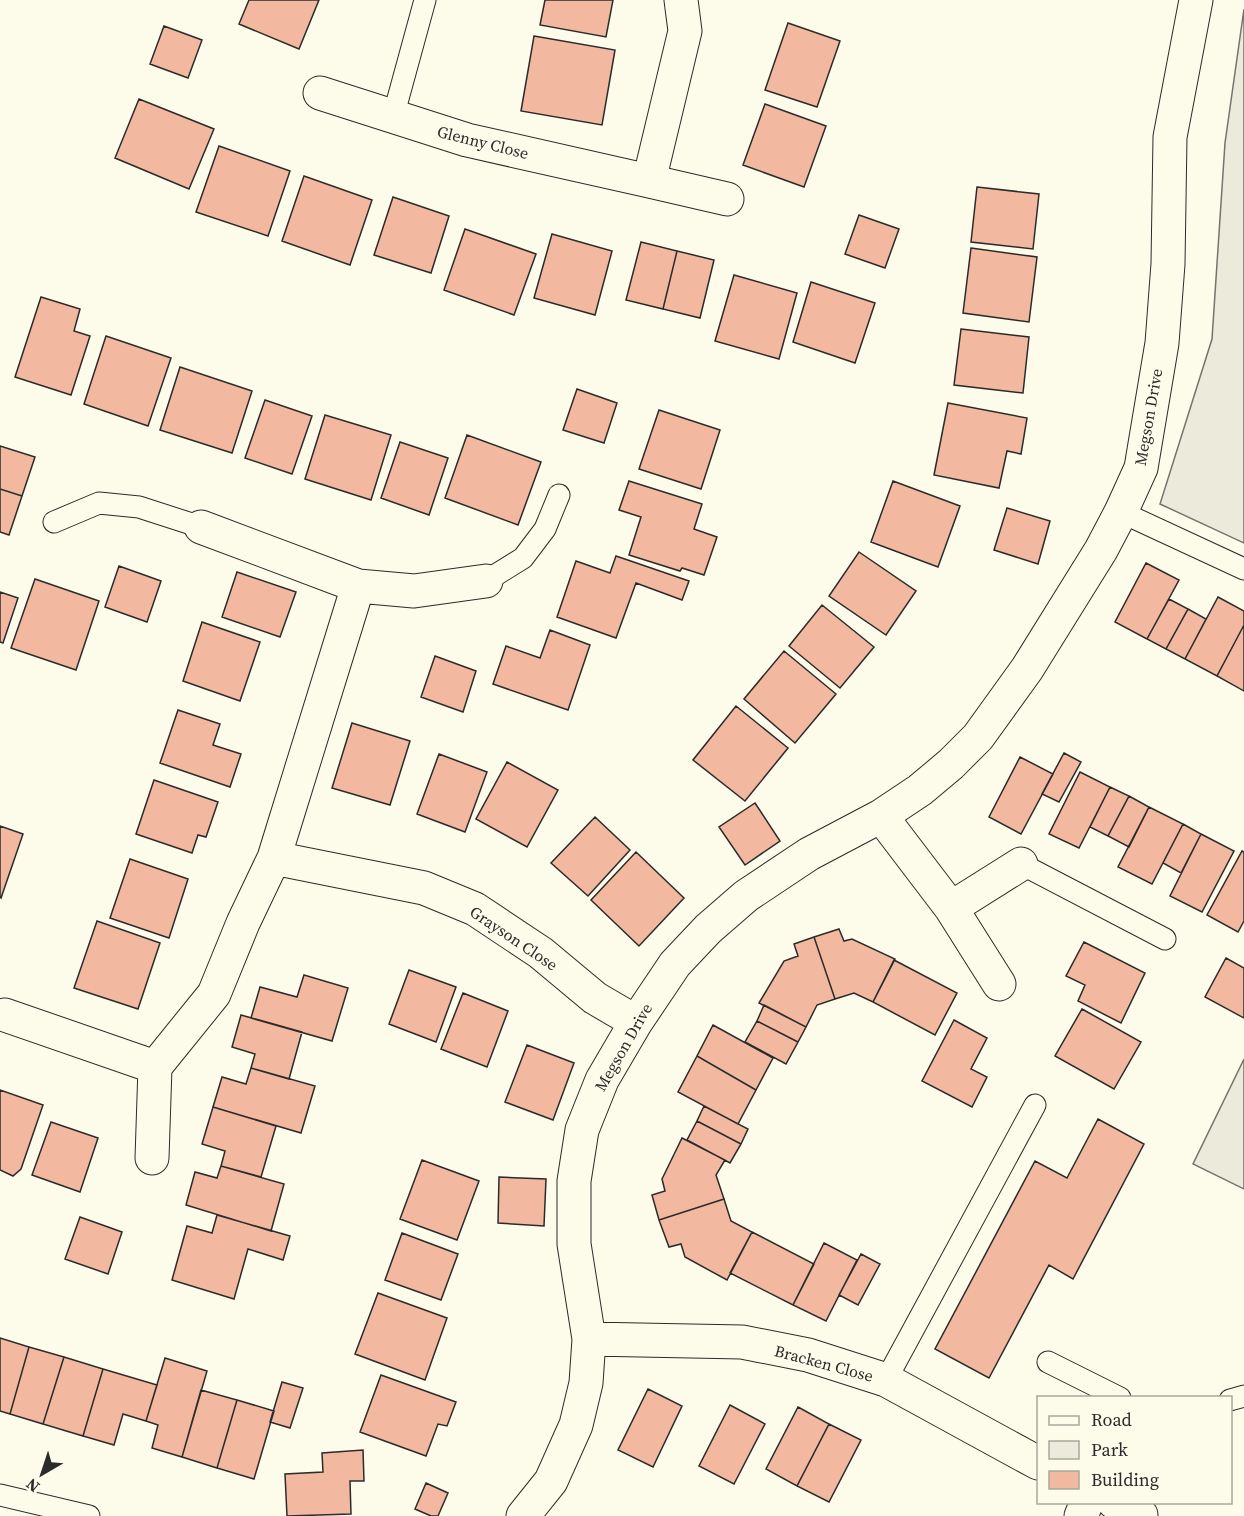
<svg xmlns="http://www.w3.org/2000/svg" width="1244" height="1516" viewBox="0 0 1244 1516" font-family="'Source Serif 4',serif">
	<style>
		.green { fill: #ecebdb; stroke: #74746e; stroke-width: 1.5 }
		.parking { fill: #eceadb; stroke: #74746e; stroke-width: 1.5 }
		.building { fill: #f2b8a0; stroke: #2b2b2b; stroke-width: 1.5 }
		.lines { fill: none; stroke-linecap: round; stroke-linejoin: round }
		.lane-casing { stroke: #2b2b2b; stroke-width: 23 }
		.street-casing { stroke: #2b2b2b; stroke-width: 35 }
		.lane { stroke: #fdfbea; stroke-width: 21 }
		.street { stroke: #fdfbea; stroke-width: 33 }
		.labels { text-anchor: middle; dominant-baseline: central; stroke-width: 4.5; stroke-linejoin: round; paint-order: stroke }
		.street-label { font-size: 16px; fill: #2b2b2b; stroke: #fdfbea }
	</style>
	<rect width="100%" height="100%" fill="#fdfbea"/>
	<!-- green -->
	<path class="green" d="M1244 9V543L1160 504 1212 339 1225 143Z"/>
	<!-- parking -->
	<path class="parking" d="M1244 1059V1189L1193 1164Z"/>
	<!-- building -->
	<path class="building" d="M249 0H319L299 49 239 24Z
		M545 0H613L606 37 540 25Z
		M788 23 840 41 817 107 765 90Z
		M164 26 202 40 188 78 150 64Z
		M534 36 615 50 602 125 521 111Z
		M139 99 214 129 189 189 115 158Z
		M765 104 826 126 804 187 743 165Z
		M219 146 290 171 268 236 196 212Z
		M304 176 372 200 350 265 282 241Z
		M977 187 1039 194 1033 249 971 242Z
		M393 197 449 216 431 273 374 255Z
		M859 215 899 229 885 268 845 254Z
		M465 229 536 254 514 315 444 290Z
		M552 234 612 251 595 315 534 298Z
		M641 242 677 251 663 309 626 300Z
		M971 248 1037 257 1029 322 963 313Z
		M677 251 714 260 700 318 663 309Z
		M734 275 797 293 779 359 715 341Z
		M811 282 875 303 855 363 793 342Z
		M41 297 80 309 74 331 90 336 71 395 15 377Z
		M961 329 1029 337 1023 393 954 385Z
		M106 336 171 358 148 426 84 404Z
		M180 367 252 391 232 453 160 430Z
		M577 389 617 403 604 443 563 430Z
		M265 400 312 416 292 474 245 458Z
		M948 403 1027 418 1021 454 1007 451 999 488 934 475Z
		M659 410 720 430 701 489 639 469Z
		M325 415 391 435 371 500 305 479Z
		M467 435 541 462 518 525 445 498Z
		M400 442 448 458 429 515 381 498Z
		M0 446 35 457 22 496 0 489Z
		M629 481 702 504 694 529 717 537 704 575 682 568 680 571 629 555 641 517 619 510Z
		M893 481 960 506 938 567 871 542Z
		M0 489 22 496 9 535 0 532Z
		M1007 508 1050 521 1038 564 994 550Z
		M859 552 916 591 886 635 829 596Z
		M616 556 689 581 682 600 636 583 616 638 557 617 576 561 610 573Z
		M1146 563 1179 580 1147 639 1115 622Z
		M119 566 161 581 147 622 105 607Z
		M237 572 296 592 280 637 222 617Z
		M35 579 99 601 76 670 11 648Z
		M0 592 18 598 3 643 0 642Z
		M1218 597 1244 611V625L1217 676 1185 659Z
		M1169 599 1188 609 1166 649 1147 639Z
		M822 605 874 647 840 688 789 646Z
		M1188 609 1206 619 1185 659 1166 649Z
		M202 622 260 642 240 701 183 681Z
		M1244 625V691L1217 676Z
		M550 630 590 645 568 710 493 684 506 646 540 658Z
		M784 651 836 694 795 743 744 699Z
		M435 656 476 671 463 712 421 697Z
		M736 706 788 748 745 801 693 760Z
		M178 710 220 724 213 745 241 754 230 787 160 763Z
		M352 723 410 741 390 805 332 788Z
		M1064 753 1081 762 1059 802 1042 794Z
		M439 754 487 772 465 832 417 814Z
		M1020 757 1053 774 1021 834 989 817Z
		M507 762 558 790 527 847 476 819Z
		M1080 772 1110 787 1079 848 1049 834Z
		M154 780 218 802 206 837 198 835 192 853 136 834Z
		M1110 787 1129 796 1108 836 1090 827Z
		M1129 796 1149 807 1129 847 1108 836Z
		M755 803 780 841 745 865 719 827Z
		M1149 807 1183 824 1152 884 1118 867Z
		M595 817 630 850 588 896 551 863Z
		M1183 824 1201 834 1181 873 1163 863Z
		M0 826 23 834 1 898 0 897Z
		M1201 834 1234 851 1202 912 1170 896Z
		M1242 851 1244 852V921L1238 932 1207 915Z
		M636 852 684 898 639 946 591 900Z
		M130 859 188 879 169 938 110 918Z
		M97 921 160 943 138 1009 74 988Z
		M839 929 844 941 852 939 895 959 873 1002 854 993 835 999 814 937Z
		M814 937 835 999 817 1005 806 1027 759 1003 784 961 798 956 794 944Z
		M1084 942 1145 973 1121 1023 1078 1001 1085 985 1066 976Z
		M1226 958 1244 968V1018L1205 997Z
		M894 960 957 993 935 1035 873 1002Z
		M409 970 456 987 436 1042 389 1024Z
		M304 975 348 988 332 1041 251 1018 260 987 297 997Z
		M463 993 508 1011 487 1067 441 1049Z
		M764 1005 806 1027 798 1042 757 1021Z
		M1082 1009 1141 1042 1114 1089 1055 1056Z
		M241 1015 302 1032 289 1079 251 1068 255 1054 232 1047Z
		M954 1020 987 1038 971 1069 987 1077 972 1107 922 1081Z
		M757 1021 798 1042 786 1064 745 1042Z
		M713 1025 773 1058 756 1090 697 1056Z
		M527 1045 574 1063 553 1120 505 1102Z
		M697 1056 756 1090 738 1124 678 1092Z
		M251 1068 315 1086 301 1133 213 1107 222 1077 246 1084Z
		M0 1090 43 1105 21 1169 13 1176 0 1170Z
		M704 1106 748 1129 741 1144 697 1121Z
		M213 1107 276 1126 261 1177 221 1166 225 1151 202 1144Z
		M1098 1119 1144 1144 1073 1279 1049 1265 989 1378 935 1349 1035 1161 1067 1178Z
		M697 1121 741 1144 730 1163 687 1140Z
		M51 1122 98 1138 80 1192 32 1175Z
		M682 1138 725 1160 716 1175 724 1199 659 1220 652 1195 665 1191 662 1179Z
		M422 1160 479 1181 457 1240 400 1219Z
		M221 1166 284 1184 271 1231 186 1205 195 1172 217 1178Z
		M499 1177 546 1179 544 1226 498 1223Z
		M724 1199 731 1221 752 1232 727 1280 685 1257 681 1244 669 1247 659 1220Z
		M217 1215 290 1236 283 1260 248 1249 234 1299 172 1280 187 1226 212 1233Z
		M80 1217 122 1232 108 1274 65 1259Z
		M752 1232 814 1264 793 1305 730 1273Z
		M402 1233 458 1254 441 1300 385 1280Z
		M824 1243 857 1260 826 1321 793 1305Z
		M861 1254 880 1264 858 1305 839 1295Z
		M378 1293 447 1318 425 1380 355 1354Z
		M0 1338 29 1347 10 1414 0 1411Z
		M29 1347 64 1357 43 1424 10 1414Z
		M64 1357 103 1369 83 1436 43 1424Z
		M165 1358 207 1371 182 1457 152 1448 158 1425 146 1421Z
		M103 1369 157 1385 146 1421 123 1414 114 1445 83 1436Z
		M381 1375 456 1402 447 1426 438 1424 426 1456 360 1432Z
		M282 1382 303 1388 290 1428 270 1422Z
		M648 1389 682 1406 653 1467 618 1450Z
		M201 1390 237 1400 217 1468 182 1457Z
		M237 1400 274 1411 254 1479 217 1468Z
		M730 1405 765 1424 734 1484 699 1466Z
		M798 1407 829 1424 797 1486 766 1469Z
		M829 1424 861 1440 829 1502 797 1486Z
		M363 1450 364 1481H350L351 1514 287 1516 285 1474 323 1472 322 1453Z
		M426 1483 448 1493 438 1516H431L415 1509Z"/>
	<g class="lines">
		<defs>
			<path id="lane" d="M393 117 425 0
				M1121 512 1244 569
				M54 522 99 503 139 507 201 527
				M486 581 523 558 545 529 559 495
				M1021 864 1165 939
				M1048 1362 1120 1398
				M886 1380 1035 1105
				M1230 1400 1244 1396
				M0 1495 89 1516"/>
			<path id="street" d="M320 93 467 140 649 181 685 31 681 0
				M649 181 727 199
				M201 527 358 586 414 591 486 581
				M881 816 951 908 999 984
				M274 858 424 888 475 909 541 953 595 998 636 1022
				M951 908 1021 864
				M5 1015 155 1067
				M152 1158 155 1067 214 994 243 923 274 858 358 586
				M589 1339 742 1342 808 1355 886 1380 1038 1463
				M1114 1502 1141 1515
				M523 1516 551 1481 576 1425 586 1383 589 1339 574 1244V1181L582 1130 602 1080 636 1022 675 964 708 929 746 896 809 854 881 816 920 790 951 764 978 737 1027 669 1101 550 1121 512 1141 468 1162 343 1168 264 1170 137 1196 0
				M1081 1516 1087 1502"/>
		</defs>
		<!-- lane casing -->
		<use href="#lane" class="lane-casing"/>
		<!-- street casing -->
		<use href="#street" class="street-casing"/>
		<!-- lane -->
		<use href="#lane" class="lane"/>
		<!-- street -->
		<use href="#street" class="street"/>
	</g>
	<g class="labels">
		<!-- street labels -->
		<g class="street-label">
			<text transform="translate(483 142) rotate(14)">Glenny Close</text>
			<text transform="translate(1148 417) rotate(-80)">Megson Drive</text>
			<text transform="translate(514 938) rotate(34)">Grayson Close</text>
			<text transform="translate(623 1047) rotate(-60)">Megson Drive</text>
			<text transform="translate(824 1363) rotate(15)">Bracken Close</text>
		</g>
	</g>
	<!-- legend -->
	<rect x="1037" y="1396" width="195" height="108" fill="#fdfbea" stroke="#a9a89e" stroke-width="1.5"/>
	<rect x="1049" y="1416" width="30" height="9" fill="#fdfbea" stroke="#a9a89e" stroke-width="1.5"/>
	<text x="1091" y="1426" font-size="18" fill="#2b2b2b">Road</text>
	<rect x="1049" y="1441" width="30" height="18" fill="#ecebdb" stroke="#a9a89e" stroke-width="1.5"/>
	<text x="1091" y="1456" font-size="18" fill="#2b2b2b">Park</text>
	<rect x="1049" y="1471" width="30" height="18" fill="#f2b8a0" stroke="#a9a89e" stroke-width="1.5"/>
	<text x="1091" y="1486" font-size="18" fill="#2b2b2b">Building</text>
	<!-- north arrow -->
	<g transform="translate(42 1474) rotate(219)" stroke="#fdfbea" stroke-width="4.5" paint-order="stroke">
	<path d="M0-4.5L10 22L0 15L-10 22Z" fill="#2b2b2b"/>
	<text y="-9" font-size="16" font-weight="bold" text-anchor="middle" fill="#2b2b2b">N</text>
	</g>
</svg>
